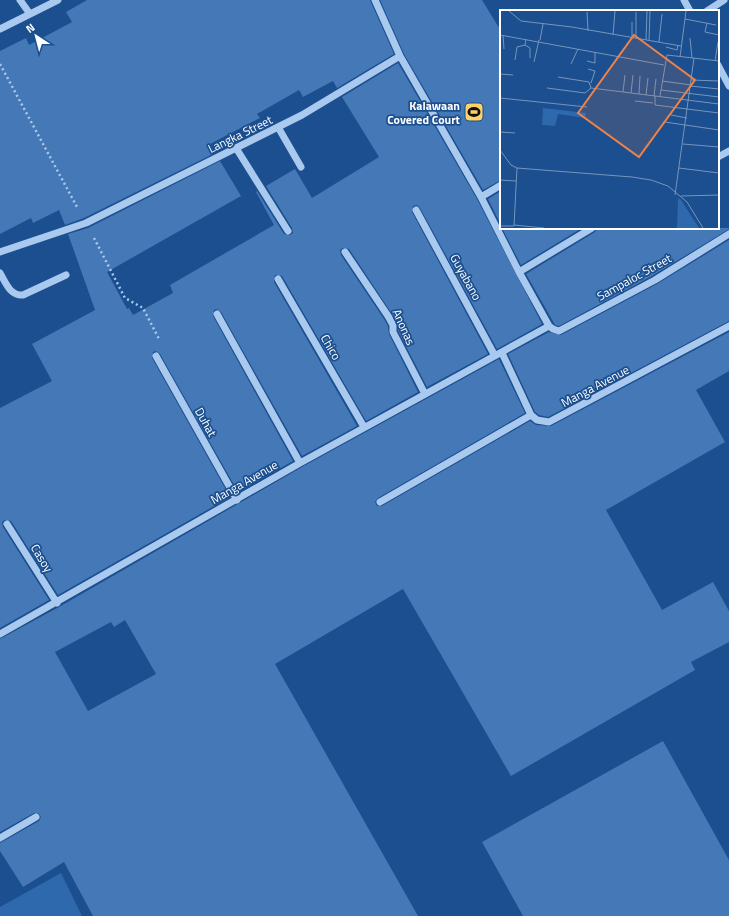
<svg xmlns="http://www.w3.org/2000/svg" width="729" height="916" viewBox="0 0 729 916" font-family="'Titillium Web',sans-serif">
	<style>
		.green { fill: #2e69ad }
		.building { fill: #4478b7; fill-rule: evenodd }
		.lines { fill: none; stroke-linecap: round; stroke-linejoin: round }
		.path { stroke: #a9c9ee; stroke-width: 2.5; stroke-dasharray: 2 3; stroke-linecap: butt }
		.minor { stroke: #a9c9ee; stroke-width: 7 }
		.labels { text-anchor: middle; dominant-baseline: central; stroke-width: 3.5; stroke-linejoin: round; paint-order: stroke }
		.poi-label { font-size: 12px; font-weight: bold; fill: #fff; stroke: #1b4f8f; text-anchor: end }
		.street-label { font-size: 12px; fill: #fff; stroke: #1b4f8f }
		.inset-road { fill: none; stroke: #7695bc; stroke-width: 1 }
		.view { fill: #ee8249; fill-opacity: 0.15; stroke: #ee8249; stroke-width: 2 }
		.inset-edge { fill: none; stroke: #fff; stroke-width: 2 }
	</style>
	<rect width="100%" height="100%" fill="#1b4f8f"/>
	<!-- green -->
	<path class="green" d="M61 873 82 916H0V907Z"/>
	<!-- building -->
	<path class="building" d="M87 0H370L394 54 337 88 333 81 303 97 299 90 257 114 260 118 210 144 215 153 84 218 65 225 59 210 33 223 31 218 0 234V51L26 38 29 45 72 22 66 12Z
		M380 0H482L501 31V180L483 190 404 54Z
		M398 63 477 199 542 324 497 349 420 208 417 205 413 206 412 212 488 354 427 387 398 331V323L392 314 349 249 343 248 340 250 341 255 384 319 388 326 389 334 418 392 366 421 282 276 276 275 274 277V282L357 426 302 456 221 312 217 309 214 310 213 316 293 461 238 492 160 354 156 351 153 352 152 358 230 497 58 595 11 521 5 520 2 522 3 527 49 600 0 628V408L52 381 32 344 95 310 68 234 88 228 220 161 241 196 107 272 127 309 129 308 133 315 173 293 170 285 274 225 256 192 257 191 284 234 290 235 293 233 292 228 266 186 295 169 312 198 379 157 342 97Z
		M501 191V225L488 199Z
		M502 228H582L521 265Z
		M597 228H729V229L652 276 559 326 555 325 526 274 595 232Z
		M729 240V321L548 417 539 415 535 412 508 354 549 332 561 335 657 284Z
		M729 332V371L696 390 725 442 606 510 662 610 713 582 729 611V642L691 662 695 670 511 776 403 589 275 664 418 916H93L64 862 23 887 0 851V843L39 821 41 817 38 813H34L0 832V639L59 607 302 467 499 359 525 413 378 498 375 502 377 506H382L530 421 536 425 551 426ZM125 620 156 674 88 711 55 652 111 622 114 627Z
		M663 741 729 860V916H523L482 842Z"/>
	<g class="lines">
		<!-- path -->
		<path class="path" d="M0 64 77 207
			M94 238 125 298 143 308 159 339"/>
		<!-- minor -->
		<path class="minor" d="M20 0 30 14
			M375 0 400 56 481 197 519 272 549 326 553 329 559 331 655 280 729 234
			M684 0 690 11
			M707 11 724 0
			M0 29 58 0
			M718 65 729 86
			M278 127 301 167
			M236 148 288 231
			M718 157 729 151
			M481 197 501 185
			M416 210 495 356
			M0 252 86 223 302 115 400 56
			M345 252 388 316 393 325V332L425 394
			M519 272 592 228
			M0 273C6 283 10 296 23 295L66 275
			M278 279 364 427
			M217 314 300 463
			M502 353 531 415 537 420 549 422 729 326
			M156 356 237 500
			M380 502 531 415
			M7 524 57 603
			M0 634 300 463 549 326
			M0 838 36 817"/>
	</g>
	<!-- icons -->
	<defs>
		<symbol id="stadium-square" viewBox="-11 -11 22 22"><rect x="-9" y="-9" width="18" height="18" rx="4" fill="#ffd166" stroke="#1b4f8f"/><path d="M0-5a6.5 5 0 1 0 0 10a6.5 5 0 1 0 0-10ZM-3.5-1.8h7v3.6h-7Z" fill="#111"/></symbol>
	</defs>
	<g fill-rule="evenodd">
		<use href="#stadium-square" x="463" y="101" width="22" height="22"/>
	</g>
	<g class="labels">
		<!-- poi labels -->
		<g class="poi-label">
			<text x="460" y="105">Kalawaan<tspan x="460" dy="14">Covered Court</tspan></text>
		</g>
		<!-- street labels -->
		<g class="street-label">
			<text transform="translate(240 134) rotate(-26)">Langka Street</text>
			<text transform="translate(466 277) rotate(61)">Guyabano</text>
			<text transform="translate(634 277) rotate(-29)">Sampaloc Street</text>
			<text transform="translate(404 327) rotate(66)">Anonas</text>
			<text transform="translate(331 347) rotate(60)">Chico</text>
			<text transform="translate(595 386) rotate(-28)">Manga Avenue</text>
			<text transform="translate(206 422) rotate(61)">Duhat</text>
			<text transform="translate(244 482) rotate(-30)">Manga Avenue</text>
			<text transform="translate(42 558) rotate(58)">Casoy</text>
		</g>
	</g>
	<!-- overview -->
	<g transform="translate(500 10)">
		<rect width="219" height="219" fill="#1b4f8f"/>
		<path d="M43 98 86 103 85 108 58 104 55 116 42 115ZM178 188 181 190 199 218H177Z" fill="#2e69ad"/>
		<path class="inset-road" d="M9 1 21 11 72 17 181 36M87 2 88 21M185 9 216 15M207 13 205 22 219 25M0 25 164 55M3 25 4 39M113 25 115 1M132 28V12M136 28V2M190 28 192 48M40 30 43 14M146 30 147 1M149 31 150 1M159 32 162 4M25 35 30 38V48M166 37 177 40 178 35M180 47 186 1M15 50 17 37 25 35 26 29M87 51 95 53V42M215 51 218 32M34 52 39 30M71 54 78 39M88 59 95 61 91 73M0 64 13 65M58 67 89 72 91 78M191 70 219 71M162 71 191 75M190 76 219 79M47 78 85 83 91 78M91 78 219 94M161 80 219 87M123 82 125 65M131 83 133 65M139 84 140 66M146 85 148 68M154 86 156 69M155 86V95L219 103M160 86 167 45 219 51M0 88 87 97M135 91 153 93M171 105 187 108M165 112 219 120M0 122 15 123M183 134 219 137M0 140 11 155 17 158 132 167 151 170 168 176 187 192 203 218M179 158 219 163M0 170 16 171M175 185 194 48M181 186 219 185M14 215 44 218M0 216H14L17 158"/>
		<path class="view" d="M134 25 195 70 139 147 78 103Z"/>
		<rect width="219" height="219" class="inset-edge"/>
	</g>
	<!-- north arrow -->
	<g transform="translate(36 36) rotate(324)" stroke="#1b4f8f" stroke-width="3" paint-order="stroke">
	<path d="M0-3L7 15L0 10L-7 15Z" fill="#ffffff"/>
	<text y="-6" font-size="11" font-weight="bold" text-anchor="middle" fill="#ffffff">N</text>
	</g>
</svg>
